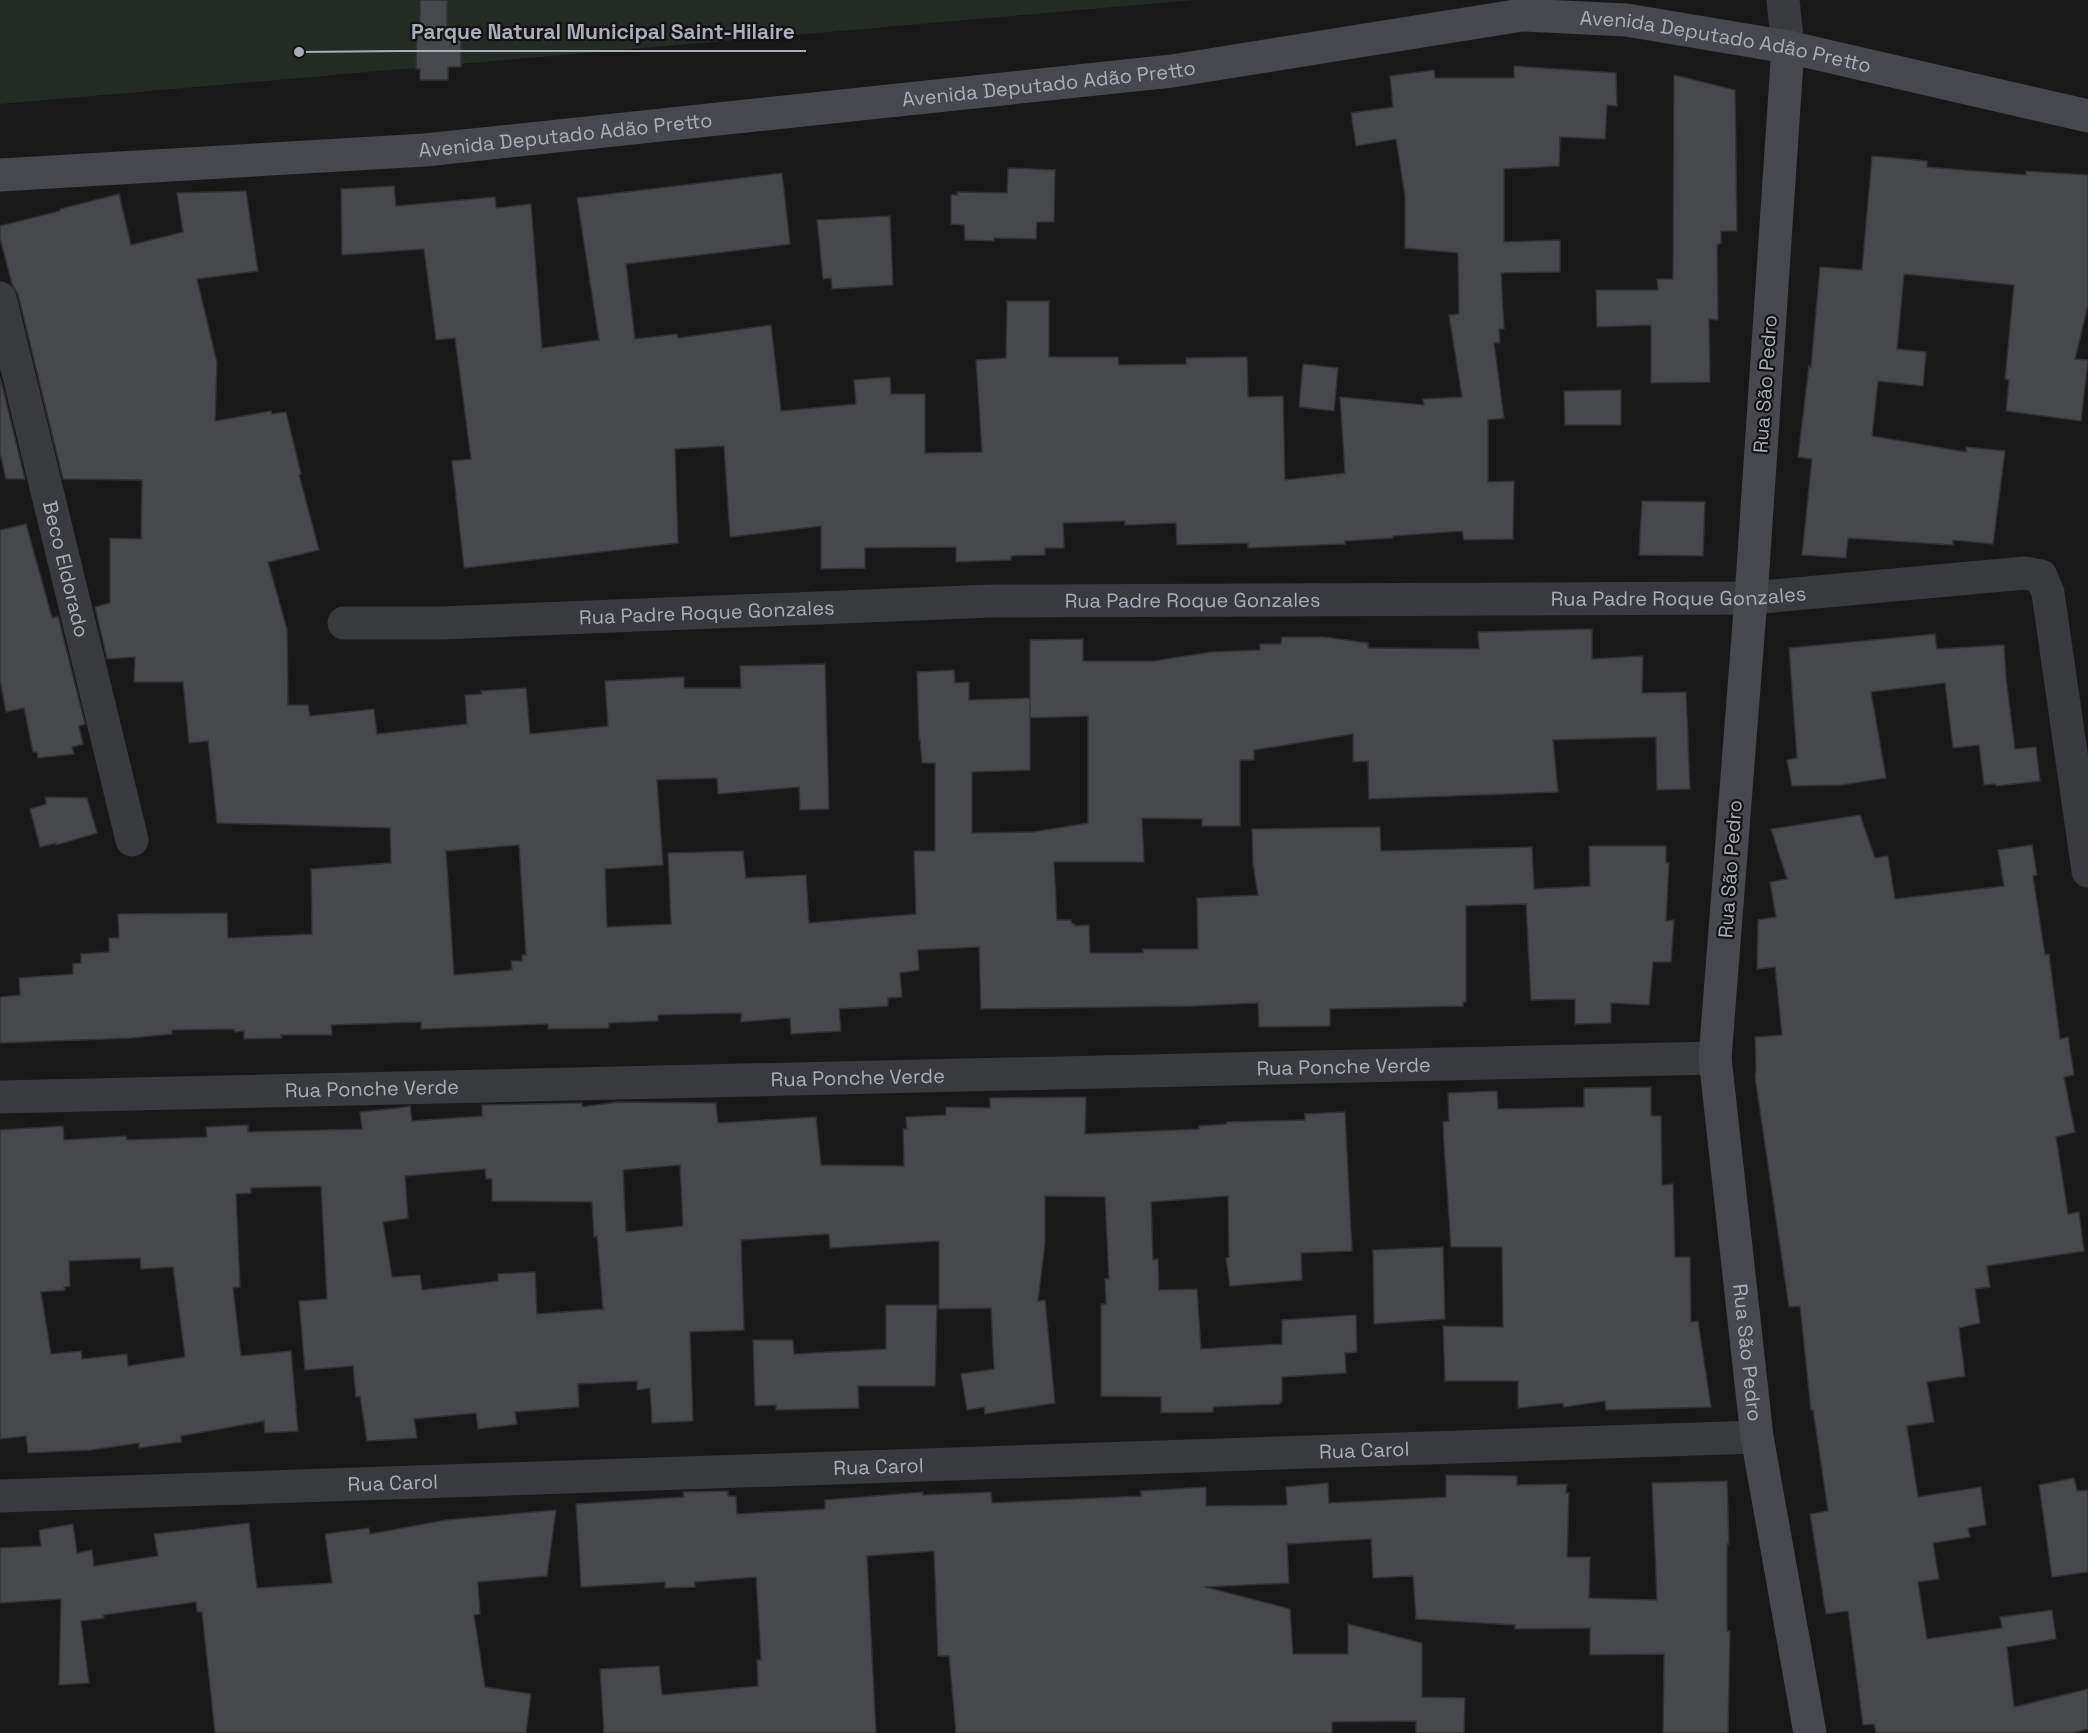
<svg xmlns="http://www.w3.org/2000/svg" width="2088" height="1733" viewBox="0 0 2088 1733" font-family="'Space Grotesk',sans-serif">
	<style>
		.green { fill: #242b25 }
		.building { fill: #47484c; stroke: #323235; stroke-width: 1.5; fill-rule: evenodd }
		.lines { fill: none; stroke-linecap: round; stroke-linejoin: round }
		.street { stroke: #393a3e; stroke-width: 33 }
		.secondary { stroke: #47484e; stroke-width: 33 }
		.labels { text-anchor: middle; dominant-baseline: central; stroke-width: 4.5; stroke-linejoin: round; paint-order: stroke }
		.street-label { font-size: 20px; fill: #abaeb8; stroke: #131314 }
		.leader { fill: none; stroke: #abaeb8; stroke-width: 2 }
		.callout-dot { fill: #abaeb8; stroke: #131314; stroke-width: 2 }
		.callout-label { font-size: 21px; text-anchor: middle; font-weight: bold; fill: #abaeb8; stroke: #131314; stroke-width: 4.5; stroke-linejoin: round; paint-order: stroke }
	</style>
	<rect width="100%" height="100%" fill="#181819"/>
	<!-- green -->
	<path class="green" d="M0 0H1195L0 104Z"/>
	<!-- building -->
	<path class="building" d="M420 0H447V31H461V67H448V80H420V69H416L417 31H420Z
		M1514 66 1616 73 1617 106 1607 105 1605 139 1560 137 1559 166 1504 169V242L1560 240V272L1501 273 1504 329H1499L1500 343H1494L1504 418 1488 420V482L1514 481 1513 539 1464 540 1462 531 1393 536V538L1345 541V544L1248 548V543L1177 545 1176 523 1125 525V521L1063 523 1064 548H1045V555L1011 556V560L956 562V547L865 548V568L821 569V526L730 537 724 446 675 449 678 543 464 568 452 461 471 459 455 338 436 340 424 249 342 255 341 189 394 186 396 206 495 197 496 208 531 204 542 348 599 340 577 198 782 173 790 244 626 264 635 339 677 334 678 338 771 325 781 411 856 404 854 380 890 377 891 394H925V453L982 452 976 360 1006 358 1007 301H1049V357H1118L1119 365 1186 364V358L1247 357 1248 397 1283 396 1285 480 1345 473 1340 397 1424 405 1423 399 1462 397 1449 315 1459 314 1458 253 1405 248V196L1396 139 1356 146 1351 113 1393 107 1390 76 1434 70 1435 78H1514Z
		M1674 75 1735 90 1737 231H1721V243L1717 245 1718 320 1709 319 1710 382 1651 383V325L1597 327 1596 290H1658L1657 279H1673Z
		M1872 156 1927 161V167L2026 175V171L2088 175V305L2075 359 2088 360 2081 421 2006 411 2009 380 2005 379 2014 285 1904 274 1897 349 1926 352 1923 386 1878 381 1872 436 1966 452V447L2005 451 1993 544 1953 540V545L1848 538 1846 558 1802 555 1812 459 1798 457 1809 366 1811 367 1820 267 1862 270Z
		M1008 168 1055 170 1054 222H1037L1036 239 994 238V241L965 240 964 225 951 224V195H958L957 192 1007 193Z
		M246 191 258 271 197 279 217 363 215 421 271 411 272 414 286 412 301 474 299 475 319 550 268 562 287 629 288 705H308L310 716 374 709 377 734 467 724 465 695 482 694 481 691 526 688 530 734 608 726 605 681 684 677V688H741L740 666 825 664 829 809 800 810 799 787 718 794 717 778 657 780 663 865 605 869 607 927 671 924 668 853 743 851 746 878 806 875 809 923 916 914 914 851H935V763H922L920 739 919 740 917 672 954 670 955 683 969 682V700L1030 698V770L972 772V833L1033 832 1088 823V716L1030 718V640L1083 639V661H1154L1211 652 1260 650V644H1281L1282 637H1324L1368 643V648L1479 649 1478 632 1592 629V659L1643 656 1642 693 1686 692 1690 789 1657 790 1656 737 1553 740 1558 792 1369 799 1368 761 1353 762V734L1254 750V760H1240V826H1202V819L1142 818 1144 862H1054L1057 920H1071L1072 924H1075V926L1089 925 1090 953H1143V949H1198L1197 898 1258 895 1253 864 1252 829 1380 827 1381 851 1532 847 1534 889 1590 886 1589 846H1666V863H1669L1666 921 1674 920 1671 962H1653L1649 1005 1611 1003V1023L1575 1024V999L1531 1000 1526 904 1466 906V1002H1463V1006L1330 1009V1026L1259 1027 1258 1003 1193 1006 981 1009 979 947 918 950 919 970 900 973 902 997 888 998V1006L839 1009 841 1031 791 1034 790 1018 741 1022V1013L658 1015V1021L609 1023V1028L548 1029V1024L421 1029V1022L331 1025 332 1035H281L282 1038 244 1039V1031L235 1032 234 1029 172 1030V1034L132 1038 0 1043V997L20 995 19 978 73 974V964L81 963V954L109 952V938H119L118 914 227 913 228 938 312 934 311 869 391 863 390 828 217 823 208 741 189 743 183 682H134L135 657 107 659 95 607 110 603V538L141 539 142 480 63 479 18 294 12 284 0 238V226L60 211V209L119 194 131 245 183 232 177 193ZM519 845 526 955H522V961H511L512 970 454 975 446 851Z
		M890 216 893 285 832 289 831 278 823 279 817 220Z
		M1303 364 1338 368 1334 411 1299 407Z
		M0 377 25 479H6L0 453Z
		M1621 390V425H1565L1564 391Z
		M1642 501 1705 502 1703 556 1639 555Z
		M26 524 51 614 53 618 58 616 85 724 79 726 83 744 72 747 74 754 38 758 37 752H33L24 708 6 712 0 679V530Z
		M1935 634 1937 649 2004 645 2006 678 2015 749 2036 747 2040 781 1996 786V784L1984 785 1979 745 1953 748 1945 683 1871 692 1886 778 1842 785 1792 786 1787 760 1797 758 1789 648Z
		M45 797 87 798 97 833 56 845V843L40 847 30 809 46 804Z
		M1860 815 1875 858 1888 856 1895 899 2004 886 1998 850 2032 845 2037 875 2033 876 2045 955 2049 954 2060 1039 2068 1037 2074 1075 2064 1077 2075 1132 2056 1137 2068 1214 2079 1212 2084 1251 1987 1266 1990 1287 1975 1289 1980 1323 1959 1328 1965 1376 1927 1382 1934 1422 1907 1426 1918 1497 1981 1487 1986 1525 1968 1528 1970 1537 1933 1543 1939 1579 1918 1582 1927 1639 2002 1628 2000 1617 2052 1610 2056 1639 2007 1647 2014 1707 2088 1689V1729L2073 1733H1876L1874 1724 1863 1725 1848 1611 1826 1614 1810 1514 1828 1511 1813 1410H1811L1800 1306 1789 1307 1755 1077 1756 1069 1755 1037 1782 1035 1775 967 1757 969 1758 920 1776 917 1770 882 1787 879 1771 829Z
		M1651 1087V1116H1661L1662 1185 1673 1184 1675 1257H1690L1691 1322 1698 1321 1711 1407 1606 1410 1605 1401 1564 1407 1563 1403 1518 1408V1381H1445L1443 1326 1503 1327 1502 1247H1451L1444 1145 1443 1122 1449 1121 1448 1093 1497 1091 1498 1109 1584 1107V1088Z
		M1086 1097 1085 1134 1199 1129V1126L1227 1124V1122L1305 1120V1114L1345 1112 1352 1251 1301 1253 1302 1280 1230 1286 1226 1258 1229 1257 1228 1196 1151 1202 1153 1260 1158 1259 1159 1290 1197 1289 1201 1349 1282 1344V1320L1356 1315 1357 1352 1345 1353 1346 1373 1282 1377V1402H1280V1404L1213 1407V1412L1161 1413V1397L1101 1396V1304H1106L1105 1279H1109L1105 1197 1045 1196V1243L1038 1301 1045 1300 1055 1403 985 1414 984 1407 967 1410 961 1374 994 1369 991 1308 939 1309V1241L830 1248 829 1234 741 1240 744 1330 690 1332 693 1421 652 1423 650 1388 637 1390V1381L578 1384 579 1407 515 1412 517 1424 478 1429 476 1413 414 1419 417 1438 367 1441 360 1396 356 1397 353 1366 305 1370 299 1301 327 1299 321 1186 251 1188V1193L236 1194 240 1287 233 1288 241 1356 291 1351 298 1431 265 1433 264 1421 181 1436V1442L139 1448V1443L91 1450 28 1453 26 1436 0 1439V1130L63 1126 64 1140 126 1136 127 1140 207 1137 206 1127 248 1125V1132L362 1129 360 1112 406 1107 410 1106 412 1121 482 1116V1105L582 1103V1107L618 1102 716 1103 718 1123 816 1117 821 1165 904 1166 903 1129H907L906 1117 946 1115V1107L990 1108V1098ZM680 1165 683 1226 626 1232 623 1170ZM485 1169 486 1179H492V1201L592 1202 594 1237 597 1236 603 1309 537 1314 535 1272 498 1274V1281L422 1290 420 1275 392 1277 383 1222 408 1218 405 1176ZM140 1258 141 1269 173 1267 185 1357 128 1366 127 1354 82 1359 81 1351 51 1354 41 1292 65 1290 64 1287 70 1286 69 1261Z
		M1443 1247 1445 1319 1374 1324 1373 1250Z
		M886 1305H937L935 1386H858L859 1408 776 1410V1405L755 1406 753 1340H793L794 1354 886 1349Z
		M1446 1475 1517 1476V1485L1567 1484 1566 1493H1569L1567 1557H1590L1589 1598 1657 1600 1652 1483 1727 1481 1729 1544H1727V1631H1730L1728 1733H1663L1664 1654 1590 1655V1628L1515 1629V1625L1416 1619 1413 1576 1373 1578 1371 1539 1287 1544 1289 1583 1205 1587 1290 1609 1293 1654H1348V1624L1422 1643V1697L1465 1698 1464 1733H1416V1721L1332 1722V1733H956L949 1656H938L934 1551 867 1556 876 1733H604L600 1669 659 1666 662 1695 758 1686 757 1660H761L756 1577 695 1582V1587L665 1588V1582L581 1587 576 1504 684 1497 683 1492 728 1491V1496H736L737 1514 825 1509V1500L923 1492V1495L991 1492 992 1503 1141 1496V1491L1206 1487V1506L1287 1505 1286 1487 1328 1483 1329 1503 1446 1497Z
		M2074 1478 2077 1491 2088 1490V1572L2052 1577 2039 1485Z
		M556 1510 547 1576 478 1582 480 1614 474 1615 485 1687 531 1694 526 1733H215L202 1612H197L196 1602 103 1615 104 1618 81 1621 89 1683 59 1685 61 1599 0 1603V1548L41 1546 39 1530 73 1524 77 1553 92 1550 94 1566 158 1556 154 1534 249 1523 257 1588 332 1583 325 1534 369 1528 370 1534 446 1520Z"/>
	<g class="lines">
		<!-- street -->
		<g class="street">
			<path d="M1783 0 1788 47"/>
			<path id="s1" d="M0 298 132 840"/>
			<path id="s2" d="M344 623H441L991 601 1751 598 2025 573 2041 576 2048 593 2088 871"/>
			<path id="s3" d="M0 1097 1715 1058"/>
			<path id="s4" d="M0 1496 1757 1437"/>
		</g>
		<!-- secondary -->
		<g class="secondary">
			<path id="s5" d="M1788 47 1751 598 1715 1058 1757 1437 1810 1733"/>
			<path id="s6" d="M0 175 425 150 1172 71 1522 15 1626 20 1788 47 2088 116"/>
		</g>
	</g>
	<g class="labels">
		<!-- street labels -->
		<g class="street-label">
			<text stroke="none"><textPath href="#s6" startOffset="1737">Avenida Deputado Adão Pretto</textPath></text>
			<text stroke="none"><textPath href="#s6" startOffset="1053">Avenida Deputado Adão Pretto</textPath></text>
			<text stroke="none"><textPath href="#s6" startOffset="567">Avenida Deputado Adão Pretto</textPath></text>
			<text transform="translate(1765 384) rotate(-86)">Rua São Pedro</text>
			<text stroke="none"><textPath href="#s1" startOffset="279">Beco Eldorado</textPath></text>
			<text stroke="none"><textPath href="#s2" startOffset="1335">Rua Padre Roque Gonzales</textPath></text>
			<text stroke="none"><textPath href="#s2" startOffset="849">Rua Padre Roque Gonzales</textPath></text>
			<text stroke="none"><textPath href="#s2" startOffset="363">Rua Padre Roque Gonzales</textPath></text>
			<text transform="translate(1730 869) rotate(-86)">Rua São Pedro</text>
			<text stroke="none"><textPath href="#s3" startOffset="1344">Rua Ponche Verde</textPath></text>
			<text stroke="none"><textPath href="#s3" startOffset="858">Rua Ponche Verde</textPath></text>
			<text stroke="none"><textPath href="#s3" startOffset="372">Rua Ponche Verde</textPath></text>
			<text stroke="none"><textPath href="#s5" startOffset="1310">Rua São Pedro</textPath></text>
			<text stroke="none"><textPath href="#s4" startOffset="1365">Rua Carol</textPath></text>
			<text stroke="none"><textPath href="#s4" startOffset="879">Rua Carol</textPath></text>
			<text stroke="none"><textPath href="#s4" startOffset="393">Rua Carol</textPath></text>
		</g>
	</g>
	<!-- callouts -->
	<path class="leader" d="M299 52L399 51H806"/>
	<circle class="callout-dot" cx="299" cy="52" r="6"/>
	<g class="callout-label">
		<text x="603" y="39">Parque Natural Municipal Saint-Hilaire</text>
	</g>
</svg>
